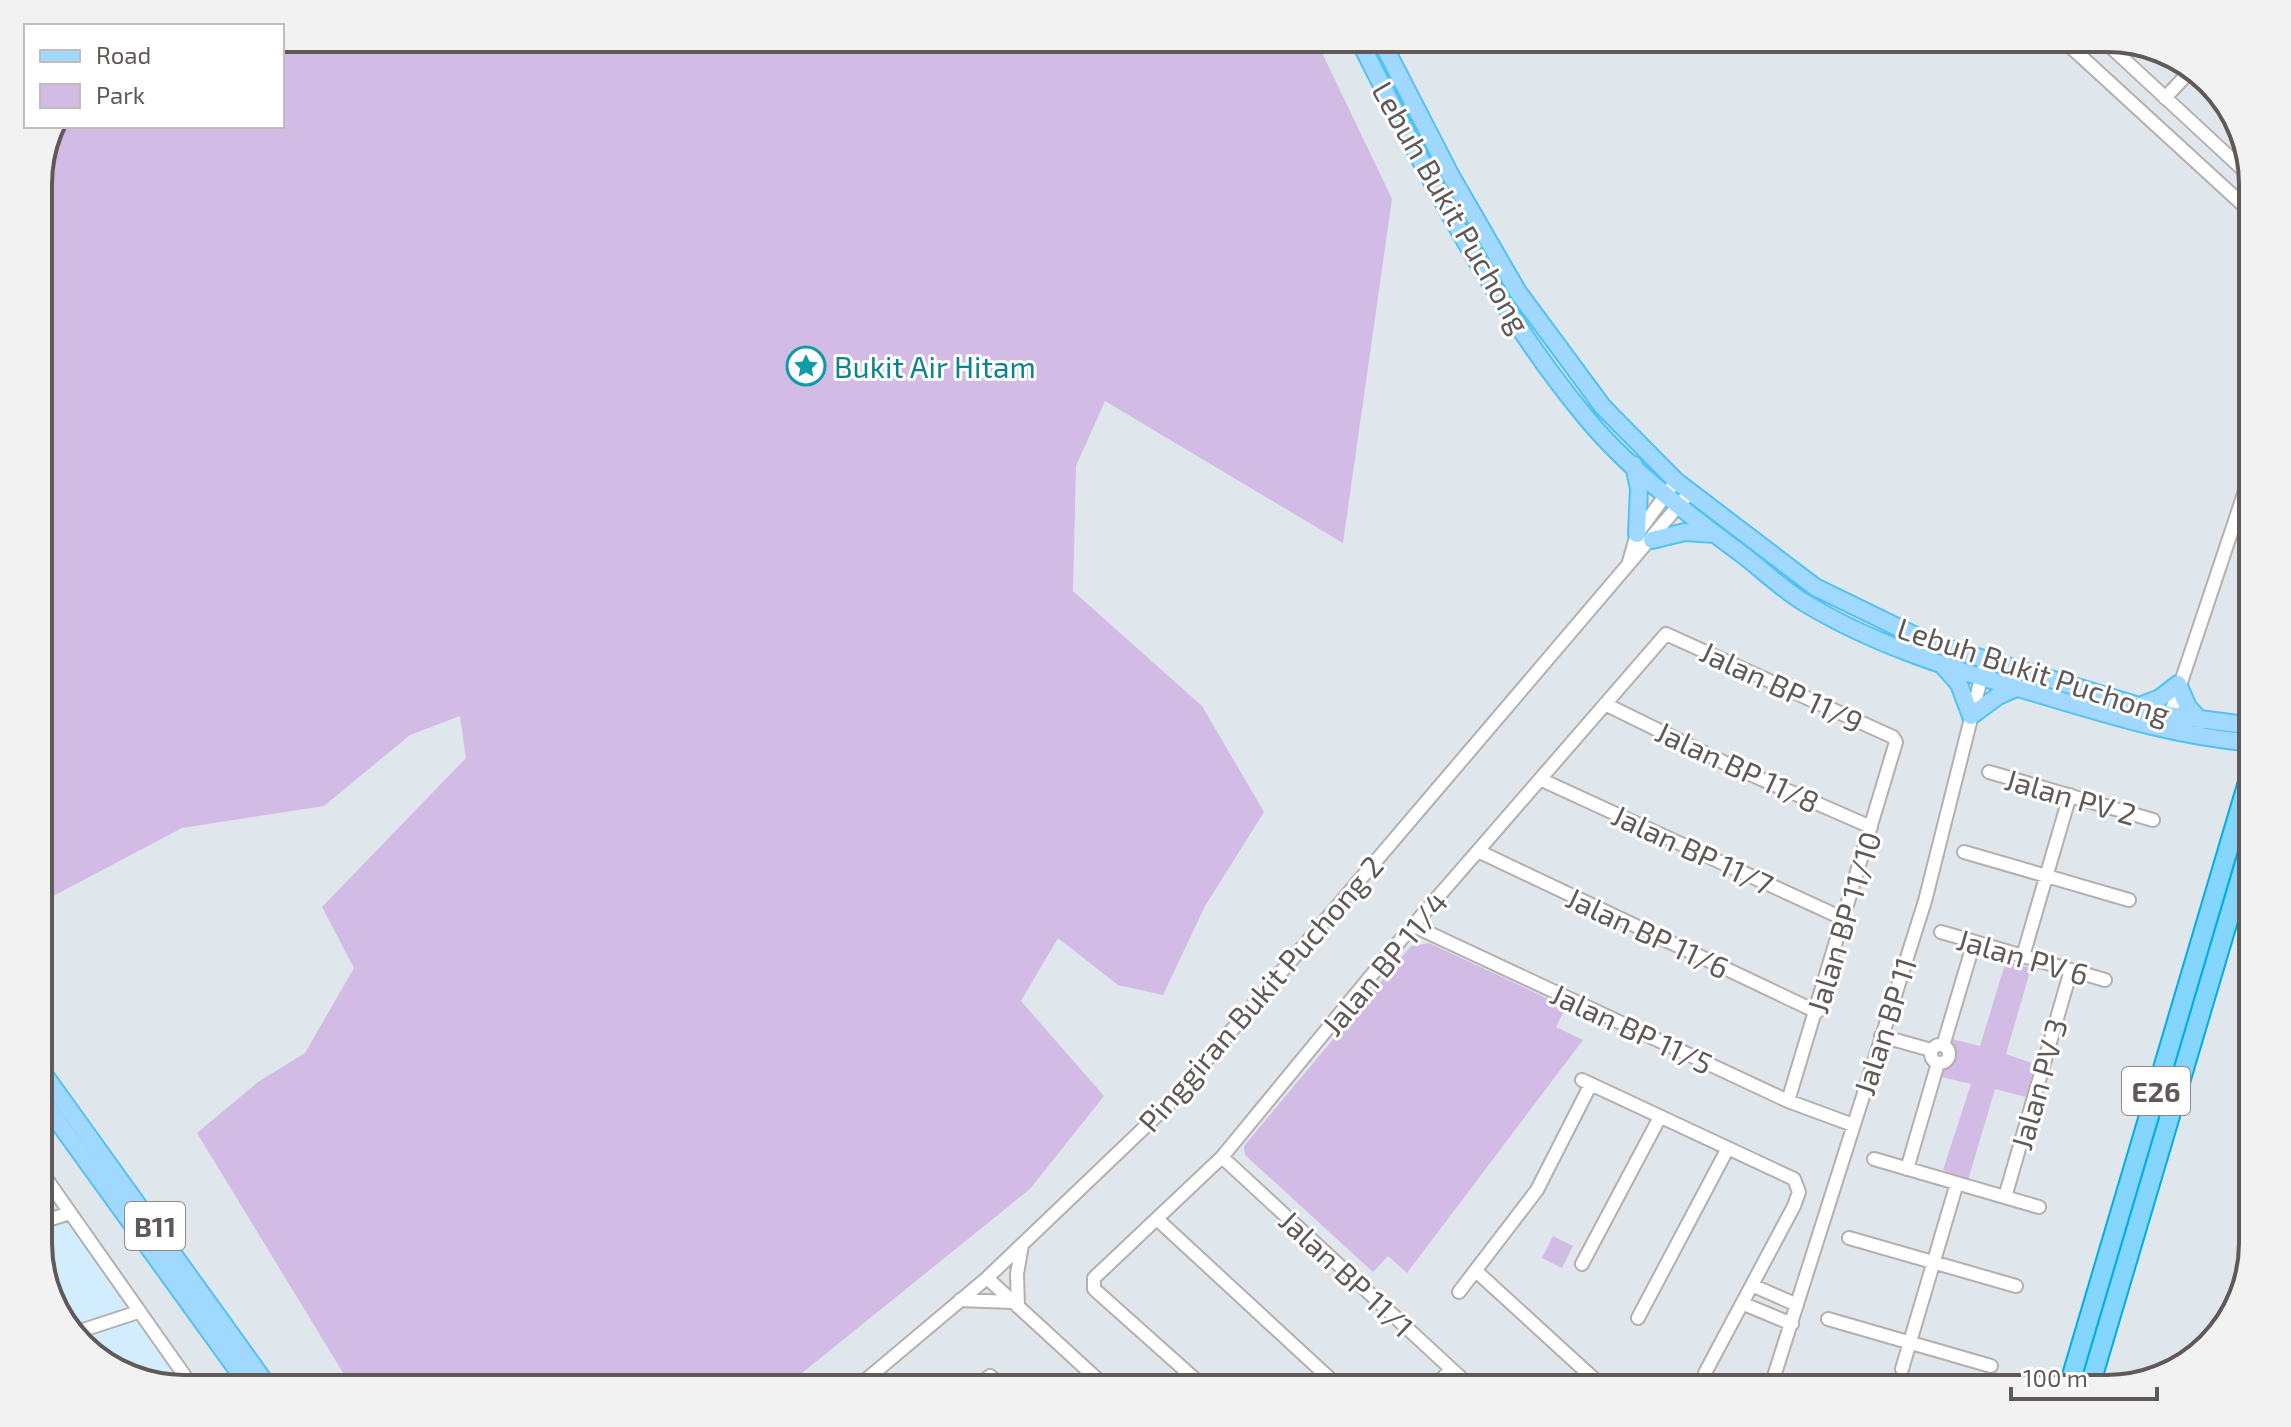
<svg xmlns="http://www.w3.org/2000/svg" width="2291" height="1427" viewBox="0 0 2291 1427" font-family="'Exo 2',sans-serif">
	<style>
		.commercial { fill: #d2eefe }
		.green { fill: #d2bbe4 }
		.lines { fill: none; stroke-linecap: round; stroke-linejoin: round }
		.minor-casing { stroke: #b5afad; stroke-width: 16 }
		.major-casing { stroke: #52c2f1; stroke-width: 20 }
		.highway-casing { stroke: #00acea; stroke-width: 22 }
		.minor { stroke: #fff; stroke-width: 12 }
		.major { stroke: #a0d8ff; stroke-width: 16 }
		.highway { stroke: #85d6fd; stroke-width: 18 }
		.labels { text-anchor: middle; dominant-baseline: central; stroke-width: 6; stroke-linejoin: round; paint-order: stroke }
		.shield { fill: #fff; stroke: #908b8a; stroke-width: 2 }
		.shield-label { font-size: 28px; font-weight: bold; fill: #605958 }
		.street-label { font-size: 30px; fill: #605958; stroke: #fff }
		.culture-label { font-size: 30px; fill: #0d838f; stroke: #fff; text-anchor: start }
		.rim { fill: none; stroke: #605958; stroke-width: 4 }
	</style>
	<rect width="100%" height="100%" fill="#dfe7ec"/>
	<!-- commercial -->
	<path class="commercial" d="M38 1161 193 1389 103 1365 57 1315 38 1252Z"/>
	<!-- green -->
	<path class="green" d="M282 38H1315L1392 199 1343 543 1105 401 1076 466 1073 591 1202 706 1264 812 1205 906 1163 995 1118 985 1058 938 1021 1001 1104 1096 1030 1189 792 1381 775 1389H379L345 1376 197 1133 258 1082 305 1053 354 968 322 907 466 758 460 716 410 735 324 806 182 828 38 904V175L61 126H282Z
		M1429 943 1566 1007 1556 1027 1583 1040 1407 1273 1388 1256 1373 1272 1245 1155 1244 1146 1411 946Z
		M2006 961 2031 968 2006 1054 2035 1064 2026 1097 1995 1089 1968 1180 1943 1170 1971 1084 1942 1077 1943 1069 1955 1054 1952 1039 1980 1046Z
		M1553 1236 1573 1246 1562 1268 1542 1258Z"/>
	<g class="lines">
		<defs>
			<path id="minor" d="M2061 38 2253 214
				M2101 38 2251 177
				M2165 98 2193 68
				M1629 562 1637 534 1670 489
				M1605 704 1729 765 1871 827
				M2168 721 2253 467
				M1989 772 2153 820
				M1542 780 1844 919
				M1480 852 1817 1012
				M1964 852 2129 900
				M1414 926 1788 1101 1853 1125
				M1941 932 2105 980
				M2023 956 2070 795
				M1881 1036 1931 1050
				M1931 1054a9 9 0 1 1 18 0a9 9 0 1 1-18 0Z
				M1943 1046 1974 942
				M1582 1080 1794 1179 1799 1192 1794 1206 1705 1373
				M1222 1157 1473 1389
				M1874 1159 2039 1207
				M38 1167 194 1389
				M1907 1169 1938 1063
				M2005 1197 2071 970
				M1157 1219 1341 1389
				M38 1223 70 1213
				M1849 1238 2016 1286
				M1582 1264 1660 1117
				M1476 1271 1605 1389
				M987 1278 1108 1389
				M1754 1286 1797 1305
				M1459 1292 1537 1190 1591 1084
				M960 1300 1012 1302
				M1744 1304 1792 1324
				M1018 1307 1017 1274 1022 1245
				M1638 1318 1728 1148
				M1828 1319 1991 1366
				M74 1333 138 1312
				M1902 1369 1957 1183
				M855 1389 987 1278 1169 1104 1690 492
				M973 1389 990 1376 1006 1389
				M1206 1389 1094 1289V1278L1222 1157 1398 943 1666 634 1893 737 1896 742 1788 1101
				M1433 1389 1451 1369
				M1770 1389 1925 901 1986 659"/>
			<path id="major" d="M1358 38C1425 171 1493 306 1588 420 1632 472 1689 515 1743 555 1764 571 1783 590 1805 603 1871 643 1945 667 2018 688 2101 712 2166 735 2253 743
				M1380 38 1451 176 1518 292 1603 407 1676 481 1815 587 1928 642 2169 715 2253 726
				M1634 465 1639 489 1637 534
				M1652 540 1685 532 1715 534
				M1944 667 1959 684 1971 716 1998 696 2016 688
				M2137 707 2160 698 2178 684 2188 707 2201 721
				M38 1066 270 1389
				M38 1094 251 1389"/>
			<path id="highway" d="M2068 1389 2253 765
				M2089 1389 2253 836"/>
		</defs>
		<!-- minor casing -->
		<use href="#minor" class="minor-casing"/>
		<!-- major casing -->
		<use href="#major" class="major-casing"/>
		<!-- highway casing -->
		<use href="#highway" class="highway-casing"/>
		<!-- minor -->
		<use href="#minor" class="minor"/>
		<!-- major -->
		<use href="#major" class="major"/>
		<!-- highway -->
		<use href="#highway" class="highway"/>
	</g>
	<!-- icons -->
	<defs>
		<symbol id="sight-ring" viewBox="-11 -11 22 22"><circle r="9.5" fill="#fff" stroke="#0f9aa8" stroke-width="1.5"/><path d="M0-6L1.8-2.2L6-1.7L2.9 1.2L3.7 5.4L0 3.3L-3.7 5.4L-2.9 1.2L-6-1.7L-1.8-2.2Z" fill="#0f9aa8"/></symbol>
	</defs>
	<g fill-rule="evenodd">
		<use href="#sight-ring" x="784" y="344" width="44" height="44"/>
	</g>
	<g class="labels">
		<!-- shield labels -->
		<g class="shield">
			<rect x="2122" y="1067" width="68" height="48" rx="6"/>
			<rect x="125" y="1202" width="60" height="48" rx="6"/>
		</g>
		<g class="shield-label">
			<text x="2156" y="1091">E26</text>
			<text x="155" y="1226">B11</text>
		</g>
		<!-- street labels -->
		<g class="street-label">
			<text transform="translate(1452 207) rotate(60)">Lebuh Bukit Puchong</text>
			<text transform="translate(2034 670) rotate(18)">Lebuh Bukit Puchong</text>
			<text transform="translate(1782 686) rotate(25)">Jalan BP 11/9</text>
			<text transform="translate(1738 766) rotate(25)">Jalan BP 11/8</text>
			<text transform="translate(2071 796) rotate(16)">Jalan PV 2</text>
			<text transform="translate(1693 849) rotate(25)">Jalan BP 11/7</text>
			<text transform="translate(1843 922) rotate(-73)">Jalan BP 11/10</text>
			<text transform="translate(1648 932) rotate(25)">Jalan BP 11/6</text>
			<text transform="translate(2023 956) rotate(16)">Jalan PV 6</text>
			<text transform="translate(1384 963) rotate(-50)">Jalan BP 11/4</text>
			<text transform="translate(1260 993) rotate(-49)">Pinggiran Bukit Puchong 2</text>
			<text transform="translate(1884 1026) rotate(-72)">Jalan BP 11</text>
			<text transform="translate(1632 1028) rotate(25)">Jalan BP 11/5</text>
			<text transform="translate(2038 1084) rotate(-74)">Jalan PV 3</text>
			<text transform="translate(1347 1273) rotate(43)">Jalan BP 11/1</text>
		</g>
		<!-- culture labels -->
		<g class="culture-label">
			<text x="834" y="366">Bukit Air Hitam</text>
		</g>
	</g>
	<!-- crop -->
	<path d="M0 0H2291V1427H0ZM184 52H2107A132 132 0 0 1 2239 184V1243A132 132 0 0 1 2107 1375H184A132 132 0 0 1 52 1243V184A132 132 0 0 1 184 52Z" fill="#f2f2f2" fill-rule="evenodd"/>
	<path class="rim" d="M184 52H2107A132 132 0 0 1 2239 184V1243A132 132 0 0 1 2107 1375H184A132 132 0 0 1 52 1243V184A132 132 0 0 1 184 52Z"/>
	<!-- legend -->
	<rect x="24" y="24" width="260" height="104" fill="#ffffff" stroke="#bfbdbc" stroke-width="2"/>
	<rect x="40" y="50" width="40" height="12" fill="#a0d8ff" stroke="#bfbdbc" stroke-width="2"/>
	<text x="96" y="64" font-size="24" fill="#605958">Road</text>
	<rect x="40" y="84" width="40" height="24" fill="#d2bbe4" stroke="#bfbdbc" stroke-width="2"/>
	<text x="96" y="104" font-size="24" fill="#605958">Park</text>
	<!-- scale -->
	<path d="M2011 1387v12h146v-12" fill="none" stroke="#605958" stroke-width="4"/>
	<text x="2023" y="1387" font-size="24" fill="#605958" stroke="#ffffff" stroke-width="6" paint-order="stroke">100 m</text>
</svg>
